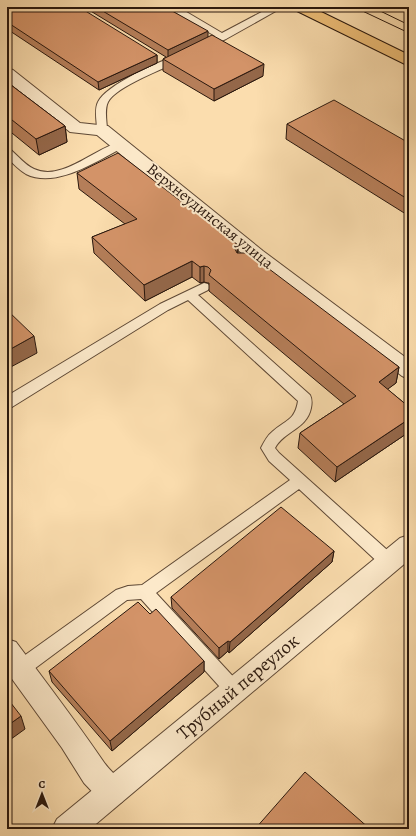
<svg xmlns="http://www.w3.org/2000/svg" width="416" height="836" viewBox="0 0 416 836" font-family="Alegreya,serif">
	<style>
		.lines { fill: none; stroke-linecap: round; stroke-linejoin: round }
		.service-casing { stroke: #5e4835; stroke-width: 2 }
		.minor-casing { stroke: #5e4835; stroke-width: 2 }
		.tertiary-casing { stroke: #5e4835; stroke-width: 2 }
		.primary-casing { stroke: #29170d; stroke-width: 2 }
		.service { fill: #fce9ca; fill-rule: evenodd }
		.minor { fill: #fce9ca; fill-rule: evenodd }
		.tertiary { fill: #fce9ca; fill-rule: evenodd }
		.primary { fill: #eebe77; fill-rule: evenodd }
		.tram { stroke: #29170d; stroke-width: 1 }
		.wall { fill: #b57e59; stroke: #29170d }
		.shaded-wall { fill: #946749; stroke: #29170d }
		.building { fill: #d39368; stroke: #29170d }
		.labels { text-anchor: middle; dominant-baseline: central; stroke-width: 4; stroke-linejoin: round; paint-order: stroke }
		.street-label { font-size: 16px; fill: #29170d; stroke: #fce9ca }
		.near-street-label { font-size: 19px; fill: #29170d; stroke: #fce9ca }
	</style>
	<rect width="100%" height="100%" fill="#fbddae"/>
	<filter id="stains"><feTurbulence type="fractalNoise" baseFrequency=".005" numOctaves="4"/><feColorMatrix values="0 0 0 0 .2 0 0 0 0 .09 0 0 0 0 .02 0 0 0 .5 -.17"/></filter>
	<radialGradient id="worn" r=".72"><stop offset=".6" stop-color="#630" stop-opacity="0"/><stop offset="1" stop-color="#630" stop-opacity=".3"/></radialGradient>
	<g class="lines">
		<defs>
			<path id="service" d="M166 7H178L222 33 271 7H283L226 39 202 50 197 47 199 45 215 36Z
				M180 55 185 58 183 60C167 67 115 87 108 102 104 110 107 122 107 130L106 132H98L97 130C97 121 94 110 98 102 106 85 161 60 180 55Z
				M120 142 125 145 124 147C97 161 56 189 26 174 19 170 13 163 7 158V149L11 150C18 156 25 165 34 169 62 182 95 148 120 142Z
				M204 283 208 284 210 287 208 290 198 295 310 395C312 399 312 403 311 408 307 429 284 431 275 448L279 453 395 557 397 562 395 567 389 569 383 567 299 489 156 593 240 684 243 690 240 696 234 698 228 696 141 599 127 600 26 675 20 677 14 675 12 669 14 663 116 590 128 586 142 585 290 480 269 461 261 448C264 442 267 436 272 432 285 420 295 421 298 401L188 300 168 310 12 407 7 408V396L160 304Z"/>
			<path id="minor" d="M7 68 13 70 80 123 108 126 263 251 409 360V379L402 376 249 259 97 135 70 132 7 81Z
				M7 639 16 642C46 682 75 720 103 761 111 773 121 778 126 792L122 802 112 806 102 802 84 783 62 748 7 672Z"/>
			<path id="tertiary" d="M409 535V560L90 829H52L57 819 400 538Z"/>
			<path id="primary" d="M293 7H311L409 55V66L295 10Z"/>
		</defs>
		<!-- service casing -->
		<use href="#service" class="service-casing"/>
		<!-- minor casing -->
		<use href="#minor" class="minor-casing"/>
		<!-- tertiary casing -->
		<use href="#tertiary" class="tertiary-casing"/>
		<!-- primary casing -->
		<use href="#primary" class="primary-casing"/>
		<!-- service -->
		<use href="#service" class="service"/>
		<!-- minor -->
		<use href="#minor" class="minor"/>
		<!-- tertiary -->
		<use href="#tertiary" class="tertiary"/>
		<!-- primary -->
		<use href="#primary" class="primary"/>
		<!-- tram -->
		<path class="tram" d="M354 7 409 33
			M372 7 409 25"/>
	</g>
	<!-- wall -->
	<path class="wall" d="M7 7 157 55V63L99 90 7 29Z
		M84 7H165L263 76 214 101 163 71V59L166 57Z
		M7 82 65 126 67 142 39 155 7 129Z
		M287 124 409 143V216L286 139Z
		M77 173 238 245V253L399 367 396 383 387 389 409 407V432L335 482 298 448 300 433 344 404 209 291V283H208L204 282 200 283 192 277 145 301 94 253 92 237 125 224 79 189Z
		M334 551 332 562 229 653 228 651 219 659 172 608 171 597Z
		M150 614 204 661V672L112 751 52 682 49 671Z"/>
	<!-- shaded-wall -->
	<path class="shaded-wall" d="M208 31V39L168 58V50Z
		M157 55V63L99 90 98 82Z
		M264 64 263 76 214 101V89Z
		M65 126 67 142 39 155 36 139Z
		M238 245 237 261 235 249Z
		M192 261V277L145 301 144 285Z
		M204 266V282L200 283V267Z
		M34 336 37 353 7 369V351Z
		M399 367 396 383 376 398 379 382Z
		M409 419V432L335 482 337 467Z
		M334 551 332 562 229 653 230 642Z
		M228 641V651L219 659V648Z
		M204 661V672L112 751 110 741Z
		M21 716 25 729 7 742V726Z"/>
	<!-- building -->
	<path class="building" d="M7 7H79L157 55 98 82 7 22Z
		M96 7H165L208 31 168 50Z
		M212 35 264 64 214 89 163 59Z
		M7 82 65 126 36 139 7 116Z
		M334 100 409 143V200L287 124Z
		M118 153 238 245 235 249 237 253H248L399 367 379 382 409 407V419L337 467 300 433 356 396 209 275 211 270 208 267 204 266 200 267 192 261 144 285 92 237 137 219 77 173Z
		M7 310 34 336 7 351Z
		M281 507 334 551 230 642 228 641 219 648 171 597Z
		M138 602 150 614 156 609 204 661 110 741 49 671Z
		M7 698 21 716 7 726Z
		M305 772 370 829H255Z"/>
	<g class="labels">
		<!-- street labels -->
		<g class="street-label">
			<text transform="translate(210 216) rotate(39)">Верхнеудинская улица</text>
		</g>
		<!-- near-street labels -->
		<g class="near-street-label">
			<text transform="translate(238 687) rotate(-40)">Трубный переулок</text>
		</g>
	</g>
	<!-- margin -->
	<rect width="416" height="836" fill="none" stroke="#fbddae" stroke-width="24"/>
	<rect x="8" y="8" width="400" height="820" fill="none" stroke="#29170d" stroke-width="2"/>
	<rect x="12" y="12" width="392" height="812" fill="none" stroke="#29170d"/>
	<!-- north arrow -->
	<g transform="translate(42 794)" stroke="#fce9ca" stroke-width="3" paint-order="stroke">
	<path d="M0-3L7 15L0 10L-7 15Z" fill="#29170d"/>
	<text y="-6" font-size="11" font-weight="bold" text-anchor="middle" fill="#29170d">С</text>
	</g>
	<rect width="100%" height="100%" filter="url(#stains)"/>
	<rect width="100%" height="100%" fill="url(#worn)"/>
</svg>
